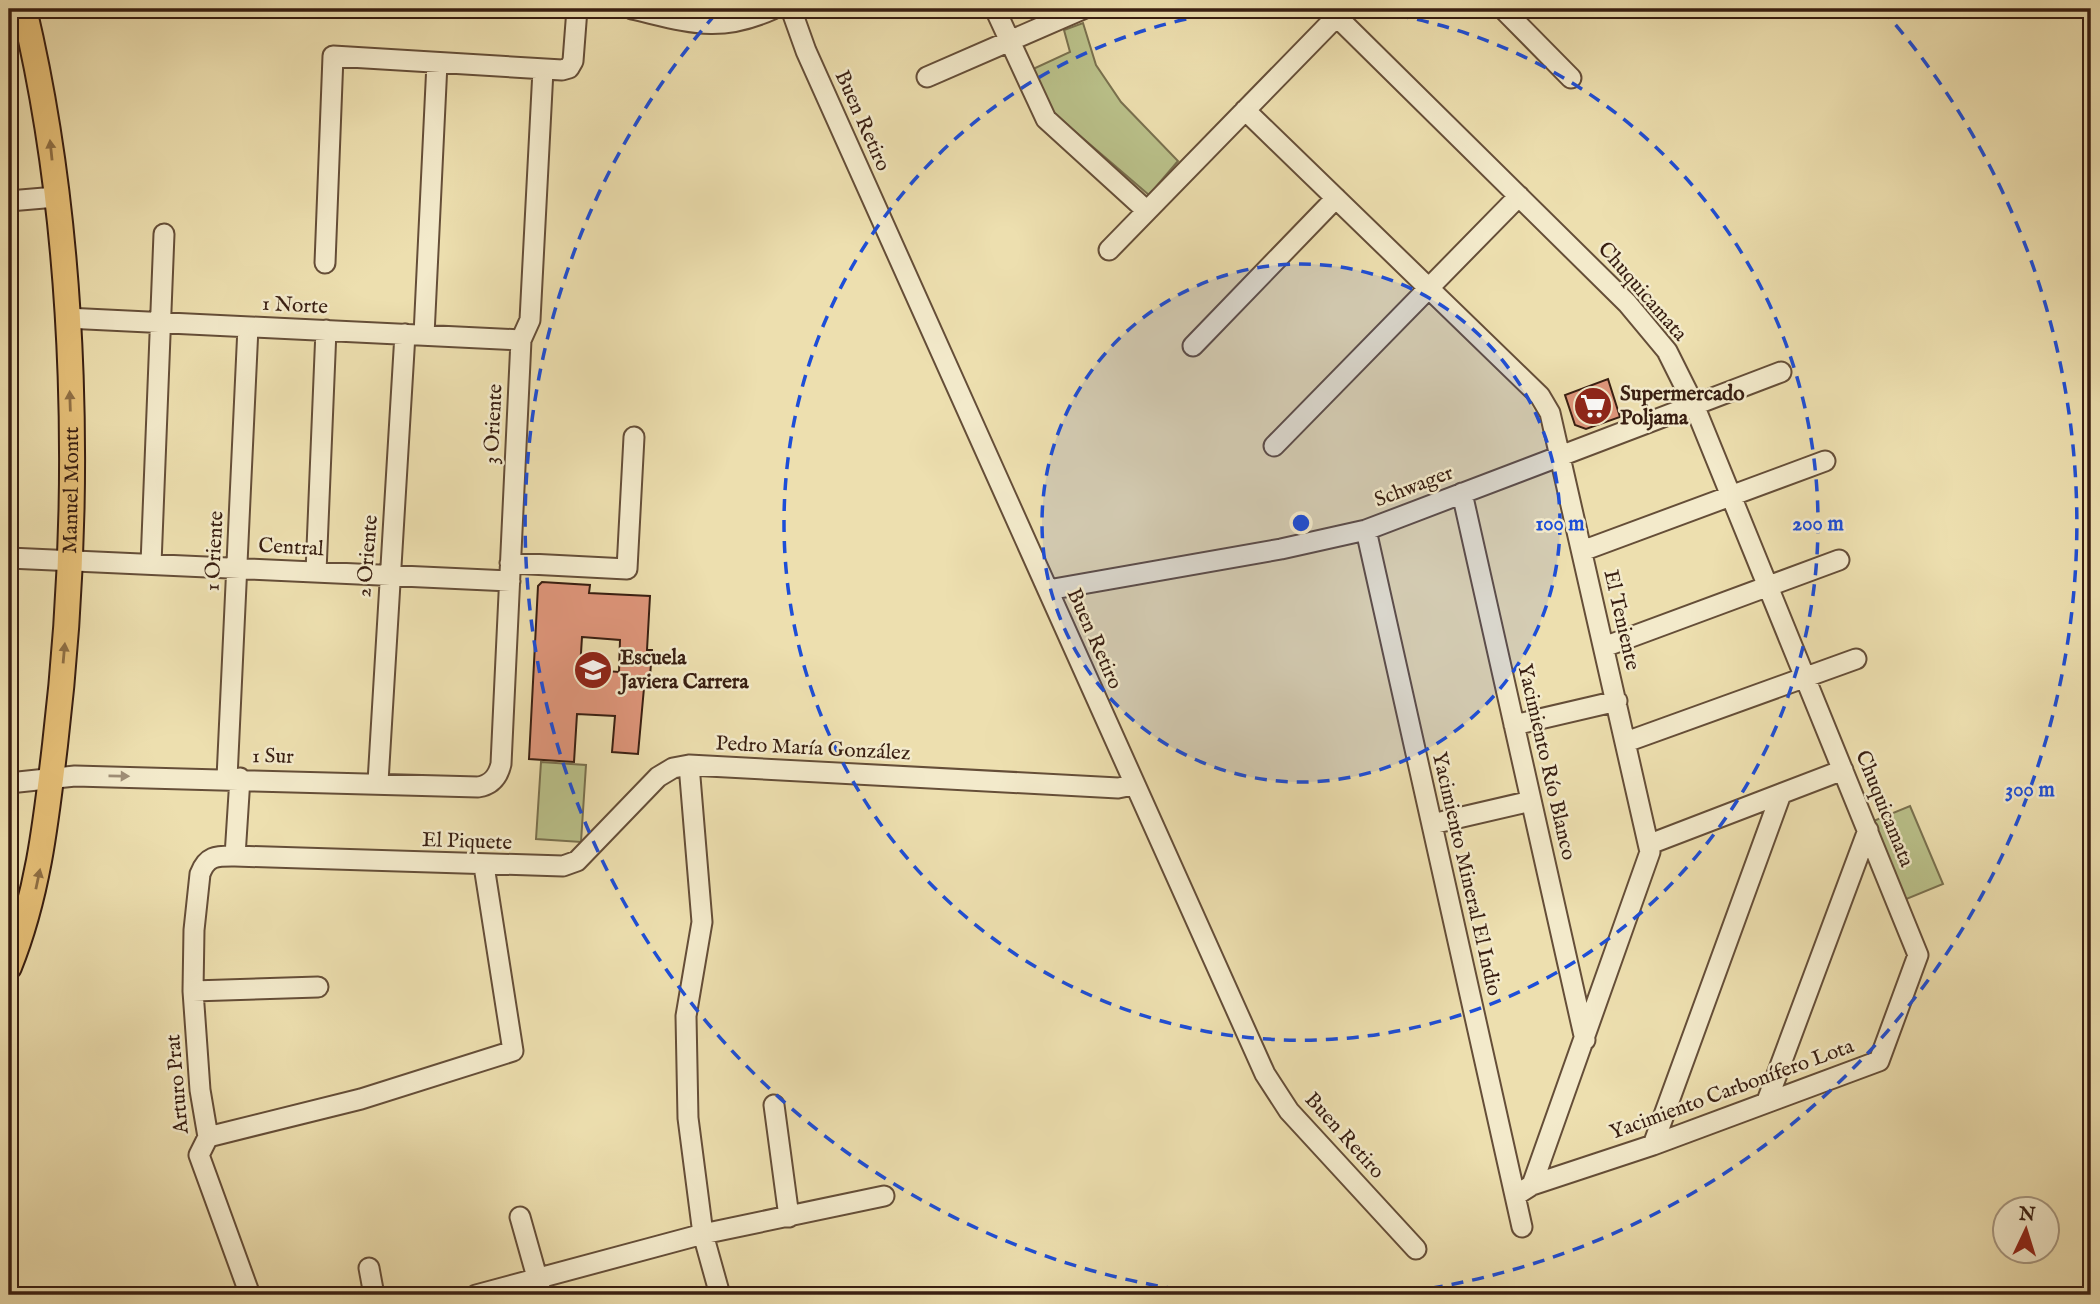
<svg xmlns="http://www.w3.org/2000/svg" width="2100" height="1304" viewBox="0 0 2100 1304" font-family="'IM FELL English',serif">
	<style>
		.green { fill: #bac18a; stroke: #79704e; stroke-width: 2 }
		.building { fill: #df967b; stroke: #381e11; stroke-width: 2; fill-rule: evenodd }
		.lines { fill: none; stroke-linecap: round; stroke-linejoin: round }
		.minor-casing { stroke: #654e38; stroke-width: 23 }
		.major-casing { stroke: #381e11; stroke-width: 28 }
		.minor { stroke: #f3eacb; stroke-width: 19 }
		.major { stroke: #e6c078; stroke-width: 24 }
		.oneway { fill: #8f6f44 }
		.oneway2 { fill: #9f8e77 }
		.ring { fill: none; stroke: #1d4ed8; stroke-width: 3.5; stroke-dasharray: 12 9 }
		.labels { text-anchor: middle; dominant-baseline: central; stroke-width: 5; stroke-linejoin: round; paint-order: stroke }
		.street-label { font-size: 21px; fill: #381e11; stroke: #f3eacb }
		.poi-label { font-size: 21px; font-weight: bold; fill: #381e11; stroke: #f3eacb; text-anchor: start }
		.centre { fill: #1d4ed8; stroke: #f3eacb; stroke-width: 3.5 }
		.ring-label { font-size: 21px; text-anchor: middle; font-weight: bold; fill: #1d4ed8; stroke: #f3eacb; stroke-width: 5; stroke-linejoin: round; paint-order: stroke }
	</style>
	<rect width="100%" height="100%" fill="#eddfaf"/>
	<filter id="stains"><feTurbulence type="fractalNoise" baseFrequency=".00286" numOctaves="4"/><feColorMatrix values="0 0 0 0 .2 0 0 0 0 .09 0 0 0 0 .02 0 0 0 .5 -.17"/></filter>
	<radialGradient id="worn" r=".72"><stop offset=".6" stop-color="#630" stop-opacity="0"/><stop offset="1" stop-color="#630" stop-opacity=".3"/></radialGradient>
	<!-- green -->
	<path class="green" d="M1083 23 1096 65 1121 102 1178 161 1149 195 1051 111 1033 69 1070 52 1064 30Z
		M541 762 586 765 581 842 536 839Z
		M1910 806 1943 884 1904 900 1871 822Z"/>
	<!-- building -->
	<path class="building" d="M1608 379 1620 417 1586 429 1575 425 1565 395Z
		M542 582 590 585 589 593 650 596 647 650H652L650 677H645L638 754 612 752 615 716 577 714 574 762 529 759 538 586ZM582 637 620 640 619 672 580 669Z"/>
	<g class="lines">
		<defs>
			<path id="minor" d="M632 9C689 22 718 34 773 9
				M791 9 806 51 1265 1074 1289 1111 1416 1249
				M995 9 1046 119 1147 211
				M1329 9 1627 303 1667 351 1694 405 1918 955 1879 1061 1653 1145 1532 1185
				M1503 9 1571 78
				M927 77 1083 9
				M1245 110 1540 396 1550 413 1650 852 1532 1185 1515 1196
				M9 201 56 197
				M1109 250 1344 9
				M325 263 333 56 562 70 569 68 573 61 577 9
				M66 318 521 340
				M424 335 437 63
				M1193 346 1336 198
				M1274 446 1519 196
				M1462 493 1585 1040
				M1366 530 1522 1227
				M1582 551 1825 461
				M9 558 510 581
				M510 563 627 569 634 437
				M151 564 164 234
				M316 572 326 330
				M1048 590 1281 549 1366 530 1781 372
				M1604 647 1839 560
				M1514 725 1617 701
				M1626 742 1856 659
				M689 765 702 922 686 1016 688 1118 703 1234 720 1295
				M227 778 248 327
				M378 782 405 334
				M9 783 75 776 478 787C491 785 498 777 501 764L521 340 530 320 543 70
				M1432 824 1531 801
				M1650 844 1843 770
				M235 856 240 778
				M193 991 318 987
				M1767 1101 1868 830
				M774 1105 789 1217
				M208 1137 361 1099 513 1051 484 866
				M1653 1145 1781 794
				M520 1217 542 1295
				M369 1268 374 1295
				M250 1295 199 1155 208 1137 200 1090 193 991 194 930 200 874C207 855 217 856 235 856L563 866 577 861 658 777 673 768 689 765 1118 788 1133 785
				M476 1295 703 1234 884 1196"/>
			<g id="major">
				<path id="s1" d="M9 967C38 895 46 822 55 745 83 510 79 240 24 9"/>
			</g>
		</defs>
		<!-- minor casing -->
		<use href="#minor" class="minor-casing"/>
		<!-- major casing -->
		<use href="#major" class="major-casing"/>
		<!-- minor -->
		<use href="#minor" class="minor"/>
		<!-- major -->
		<use href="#major" class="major"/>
	</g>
	<!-- one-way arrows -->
	<defs><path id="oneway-solid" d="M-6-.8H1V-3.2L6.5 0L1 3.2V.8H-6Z" transform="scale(1.75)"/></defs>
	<g class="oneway">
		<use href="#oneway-solid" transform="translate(51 150) rotate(-96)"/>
		<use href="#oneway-solid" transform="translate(70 401) rotate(-92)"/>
		<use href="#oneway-solid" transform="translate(64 653) rotate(-85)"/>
		<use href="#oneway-solid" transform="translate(38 879) rotate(-78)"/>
	</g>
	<use class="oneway2" href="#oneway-solid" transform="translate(119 776) rotate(1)"/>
	<!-- distance rings -->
	<circle cx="1301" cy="523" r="259" fill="#1d4ed8" fill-opacity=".12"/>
	<g class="ring">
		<circle cx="1301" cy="523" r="259"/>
		<path d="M1355 9A517 517 0 1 1 1247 9"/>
		<path d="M1220 1295A776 776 0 0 1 720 9M1882 9A776 776 0 0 1 1382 1295"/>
	</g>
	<!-- icons -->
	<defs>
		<symbol id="supermarket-disc" viewBox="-11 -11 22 22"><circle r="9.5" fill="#8f2418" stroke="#f3eacb"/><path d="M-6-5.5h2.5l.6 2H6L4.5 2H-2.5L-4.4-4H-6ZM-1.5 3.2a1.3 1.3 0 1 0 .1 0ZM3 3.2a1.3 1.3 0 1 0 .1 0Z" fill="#fff"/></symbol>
		<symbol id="school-disc" viewBox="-11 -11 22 22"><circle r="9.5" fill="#8f2418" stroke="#f3eacb"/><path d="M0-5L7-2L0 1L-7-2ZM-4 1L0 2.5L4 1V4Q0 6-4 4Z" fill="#fff"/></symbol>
	</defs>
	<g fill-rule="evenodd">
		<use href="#supermarket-disc" x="1571" y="384" width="44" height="44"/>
		<use href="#school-disc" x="571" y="648" width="44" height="44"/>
	</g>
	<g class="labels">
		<!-- street labels -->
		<g class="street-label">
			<text transform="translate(862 121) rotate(66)">Buen Retiro</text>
			<text transform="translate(1642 292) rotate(49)">Chuquicamata</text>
			<text transform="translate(295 306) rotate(3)">1 Norte</text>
			<text transform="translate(494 424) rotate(-87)">3 Oriente</text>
			<text transform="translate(1414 487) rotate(-21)">Schwager</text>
			<text stroke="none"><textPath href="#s1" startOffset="483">Manuel Montt</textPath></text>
			<text transform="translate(291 548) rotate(3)">Central</text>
			<text transform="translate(215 551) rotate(-87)">1 Oriente</text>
			<text transform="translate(368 556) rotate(-85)">2 Oriente</text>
			<text transform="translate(1621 620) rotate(77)">El Teniente</text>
			<text transform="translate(1094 639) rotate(66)">Buen Retiro</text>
			<text transform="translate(813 749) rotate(3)">Pedro María González</text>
			<text transform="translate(273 757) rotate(1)">1 Sur</text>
			<text transform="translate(1546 762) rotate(77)">Yacimiento Río Blanco</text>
			<text transform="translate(1884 809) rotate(68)">Chuquicamata</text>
			<text transform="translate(467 842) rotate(2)">El Piquete</text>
			<text transform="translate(1466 874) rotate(77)">Yacimiento Mineral El Indio</text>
			<text transform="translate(178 1084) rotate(-95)">Arturo Prat</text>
			<text transform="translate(1732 1090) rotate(-20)">Yacimiento Carbonífero Lota</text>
			<text transform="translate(1344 1136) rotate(48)">Buen Retiro</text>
		</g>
		<!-- poi labels -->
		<g class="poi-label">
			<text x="1620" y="394">Supermercado<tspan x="1620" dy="24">Poljama</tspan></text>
			<text x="620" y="658">Escuela<tspan x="620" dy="24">Javiera Carrera</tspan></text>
		</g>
	</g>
	<circle cx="1301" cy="523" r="10" class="centre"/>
	<g class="ring-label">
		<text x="1560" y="530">100 m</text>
		<text x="1818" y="530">200 m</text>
		<text x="2030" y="796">300 m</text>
	</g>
	<!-- margin -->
	<rect width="2100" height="1304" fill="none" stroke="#eddfaf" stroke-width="35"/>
	<rect x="10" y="10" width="2079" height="1283" fill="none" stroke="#381e11" stroke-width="3.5"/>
	<rect x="18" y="18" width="2065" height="1269" fill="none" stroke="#381e11" stroke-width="2"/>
	<!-- north arrow -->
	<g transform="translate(2026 1230) rotate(4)"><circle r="33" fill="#f3eacb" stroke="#a89881" stroke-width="2"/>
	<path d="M0-5L12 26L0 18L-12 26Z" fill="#8f2418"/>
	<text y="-10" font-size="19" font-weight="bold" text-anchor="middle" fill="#381e11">N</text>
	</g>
	<rect width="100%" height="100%" filter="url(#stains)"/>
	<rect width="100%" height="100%" fill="url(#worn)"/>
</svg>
